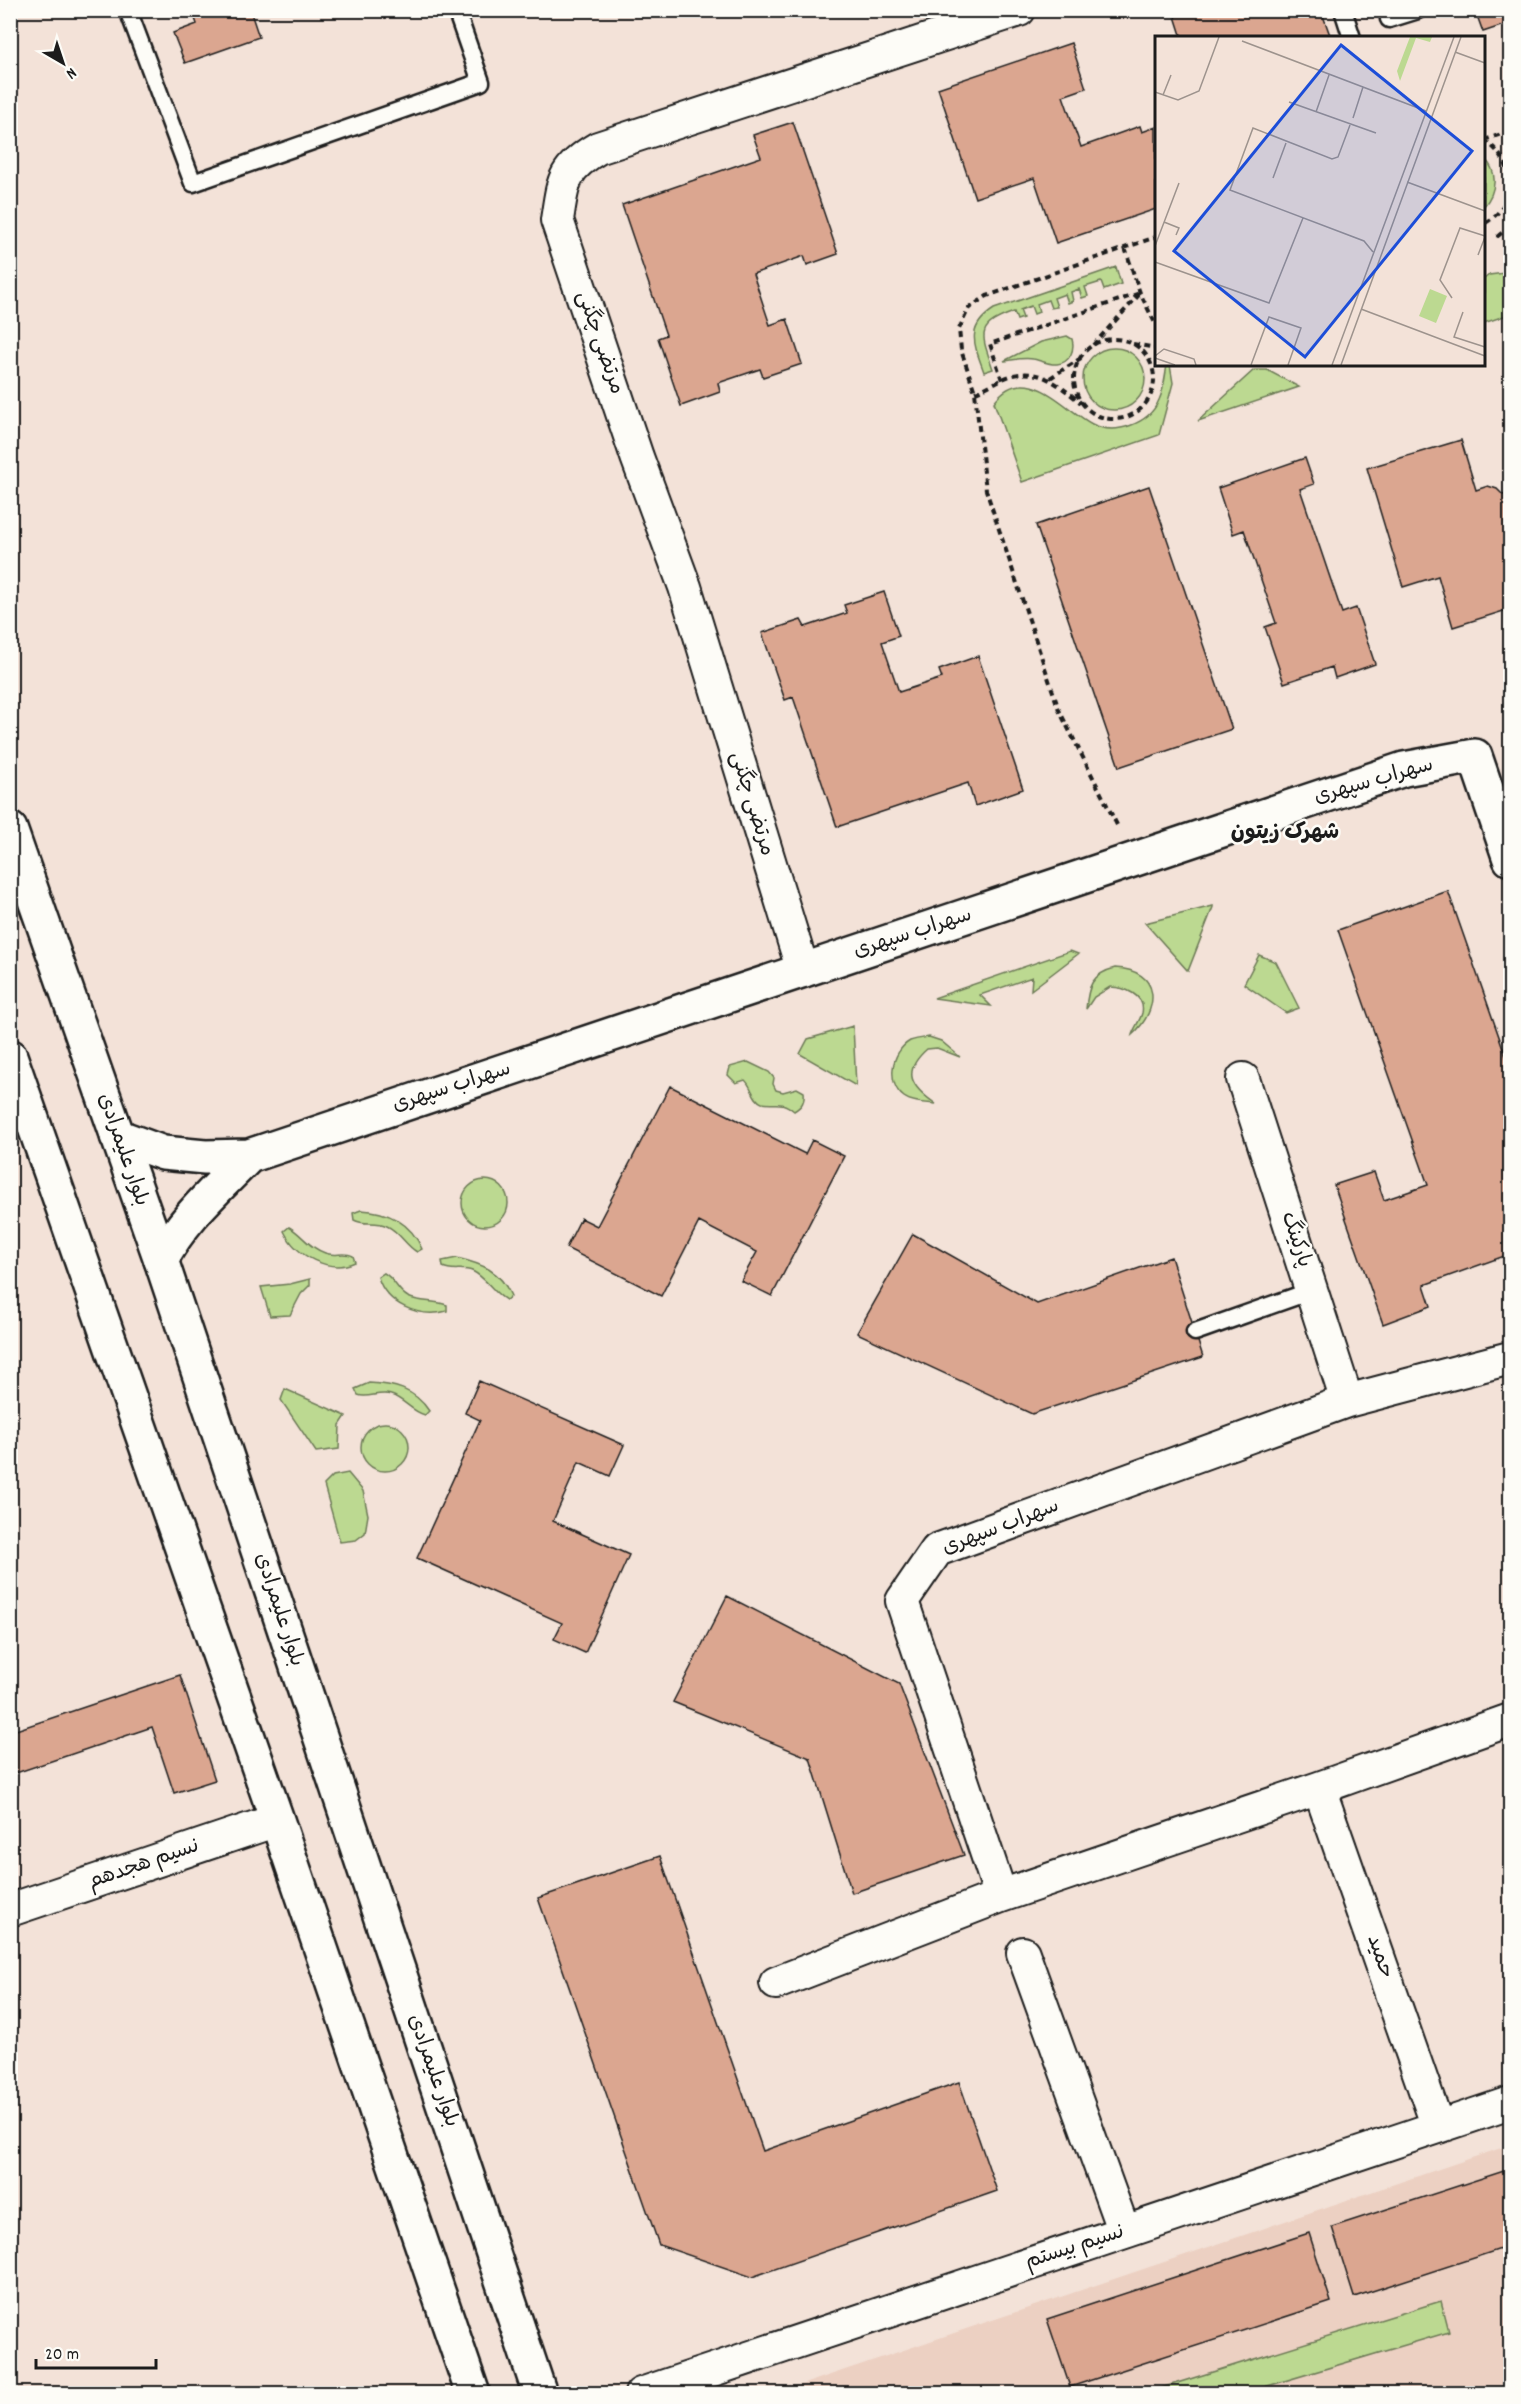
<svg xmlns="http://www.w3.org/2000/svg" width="1521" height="2404" viewBox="0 0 1521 2404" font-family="Dekko,'Playpen Sans Arabic',sans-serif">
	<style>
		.built { fill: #ecd0c2 }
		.green { fill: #bcd991; stroke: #6c7a56; stroke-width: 1.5 }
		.building { fill: #dba690; stroke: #1c1c1c; stroke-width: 1.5 }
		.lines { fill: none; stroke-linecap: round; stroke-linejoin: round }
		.lane-casing { stroke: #1c1c1c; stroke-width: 21 }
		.street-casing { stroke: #1c1c1c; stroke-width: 36 }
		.secondary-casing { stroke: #1c1c1c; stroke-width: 38 }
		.primary-casing { stroke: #1c1c1c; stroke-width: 38 }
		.path { stroke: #1c1c1c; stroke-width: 4; stroke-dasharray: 6 4.5; stroke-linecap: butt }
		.lane { stroke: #fdfcf7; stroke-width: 16 }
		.street { stroke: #fdfcf7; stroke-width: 32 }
		.secondary { stroke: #fdfcf7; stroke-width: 33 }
		.primary { stroke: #fdfcf7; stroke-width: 33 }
		.labels { text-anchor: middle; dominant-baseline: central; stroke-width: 5; stroke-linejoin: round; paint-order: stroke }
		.street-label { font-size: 21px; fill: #1c1c1c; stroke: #fdfcf7 }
		.neighbourhood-label { font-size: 22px; font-weight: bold; fill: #1c1c1c; stroke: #fdfcf7 }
		.inset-road { fill: none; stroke: #9d938d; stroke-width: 1.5 }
		.view { fill: #1d4ed8; fill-opacity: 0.15; stroke: #1d4ed8; stroke-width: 3 }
		.inset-edge { fill: none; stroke: #1c1c1c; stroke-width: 3 }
	</style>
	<rect width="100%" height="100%" fill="#f3e2d8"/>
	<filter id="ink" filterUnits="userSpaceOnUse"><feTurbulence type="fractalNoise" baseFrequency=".0167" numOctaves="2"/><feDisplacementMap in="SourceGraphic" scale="12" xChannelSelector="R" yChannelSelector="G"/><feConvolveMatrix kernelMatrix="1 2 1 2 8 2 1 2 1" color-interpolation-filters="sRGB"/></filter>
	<g filter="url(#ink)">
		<!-- built -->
		<path class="built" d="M1510 2145V2393H777Z"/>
		<!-- green -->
		<path class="green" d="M1484 158C1499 172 1496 192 1484 206Z
			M1116 267 1121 284 1104 290 1101 282 1085 287 1088 296 1082 298 1079 289 1071 292 1073 301 1068 303 1065 294 1054 298 1057 307 1051 308 1048 300 1037 304 1039 312 1034 314 1031 306 1020 310 1023 318 1017 320 1014 312C975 326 981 334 993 369L984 372C974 344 965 328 994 309Z
			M1505 273 1510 275V314L1484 323V279L1489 275Z
			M1067 336 1072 339C1075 350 1070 363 1057 364 1049 365 1040 360 1033 359 1024 357 1013 360 1004 361L1041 342Z
			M1083 379a31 31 0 1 1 62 0a31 31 0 1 1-62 0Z
			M1167 365H1170L1173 383 1159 435 1022 482 994 402C1025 359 1064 409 1092 424 1115 436 1149 424 1159 400 1164 390 1165 376 1167 365Z
			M1254 370H1267L1299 387 1198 421Z
			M1213 906V907L1188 971 1145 923Z
			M1070 951 1078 954 1031 990 1032 977 980 995 991 1006 934 998Z
			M1259 955 1276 962 1299 1008 1286 1013 1244 984Z
			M1115 968C1161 970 1161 1009 1132 1035 1134 1028 1140 1021 1142 1013 1146 995 1124 987 1110 987L1094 997 1086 1009C1088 987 1091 974 1115 968Z
			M853 1026 856 1086 800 1054 808 1039Z
			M929 1037 941 1041 960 1057 937 1048 927 1049C901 1072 911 1087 936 1104 926 1103 912 1103 904 1097 886 1083 891 1052 910 1041 916 1039 923 1038 929 1037Z
			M748 1062 769 1072 774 1078 773 1084 776 1090 783 1092 797 1088 804 1092C805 1102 802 1106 794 1111 780 1099 775 1106 762 1103 753 1100 752 1086 745 1080L736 1083 728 1075 730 1067Z
			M462 1203a23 23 0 1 1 46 0a23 23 0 1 1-46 0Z
			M361 1210C388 1211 411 1223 422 1249L417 1252C405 1245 400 1232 387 1226 376 1220 364 1226 354 1220L353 1213Z
			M289 1227C302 1234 309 1248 325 1253 335 1257 344 1251 353 1256L355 1262C329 1274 296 1256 284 1231Z
			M457 1258C482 1264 500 1270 511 1296L506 1300C493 1293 487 1278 472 1271 462 1267 452 1272 443 1267L442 1261Z
			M384 1273C395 1279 397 1291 408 1297 421 1303 435 1300 447 1305V1311C419 1319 386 1304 378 1277Z
			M310 1279V1285L301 1294 290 1315 270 1316 261 1287 290 1284Z
			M369 1383C393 1384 415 1389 429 1411L425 1415C412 1412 404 1399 391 1395 379 1391 368 1399 358 1395L355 1389Z
			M285 1389 346 1416 340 1425 339 1449 316 1452 281 1400Z
			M361 1447a24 24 0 1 1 48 0a24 24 0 1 1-48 0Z
			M348 1473 363 1491 368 1515 365 1533 356 1540 340 1542 324 1485 333 1476Z
			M1441 2301 1449 2332 1244 2393H1145Z"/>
		<!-- building -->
		<path class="building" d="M192 10H250L259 37 185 63 173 33 197 24Z
			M1173 10H1321L1331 38H1182Z
			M1475 10H1510V23L1483 32Z
			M1071 43 1086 88 1063 96 1081 147 1140 126 1142 132 1156 127V209L1056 243 1034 178 975 198 938 88Z
			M793 122 838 254 807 265 804 256 753 274 770 325 787 319 802 364 763 377 760 369 718 383 720 392 681 406 658 338 666 335 622 205 761 157 753 135Z
			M1461 440 1476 490 1488 486 1497 489 1503 495 1510 493V609L1453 627 1438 576 1403 587 1367 468Z
			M1305 458 1314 484 1300 489 1342 613 1356 608 1375 664 1335 678 1332 667 1284 683 1265 627 1276 623 1244 530 1233 534 1218 488Z
			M1149 486 1232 729 1119 767 1036 525Z
			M884 592 899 636 882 642 899 692 942 678 939 670 978 656 1023 789 975 806 968 783 837 827 793 697 785 700 762 633 801 620 805 627 847 613 844 605Z
			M1448 891 1510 1068V1254L1424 1285 1431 1306 1383 1324 1334 1185 1374 1172 1384 1200 1428 1185 1338 930Z
			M670 1086 805 1154 812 1140 844 1156 772 1296 741 1281 757 1252 699 1222 661 1296 566 1248 581 1218 597 1226Z
			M913 1234 1037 1304 1171 1257 1203 1357 1032 1414 857 1333Z
			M479 1381 624 1445 610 1476 579 1462 553 1521 629 1555 585 1653 554 1639 562 1623 417 1558 480 1420 465 1413Z
			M727 1596 899 1684 964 1855 852 1893 810 1758 673 1702Z
			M180 1675 215 1780 174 1793 152 1727 10 1775V1732Z
			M660 1856 763 2151 959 2082 997 2191 752 2277 659 2245 538 1898Z
			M1510 2169V2246L1354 2297 1332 2227Z
			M1309 2233 1331 2302 1070 2387 1047 2319Z"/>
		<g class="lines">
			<defs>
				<path id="lane" d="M128 10 193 183 481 82 456 10
					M1343 10 1352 38
					M1389 19 1418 10
					M1195 1332 1311 1291"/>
				<path id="street" d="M803 971 685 587 637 457 557 220C563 182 562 169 598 148L1019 10
					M1243 1079 1347 1401
					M1319 1788 1438 2127
					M1001 1896 902 1601 937 1550 1347 1401 1510 1358
					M10 1910 277 1820
					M1023 1953 1124 2232
					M776 1983 1001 1896 1319 1788 1510 1720
					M641 2394 1510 2103"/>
				<path id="secondary" d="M117 1136 163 1153 205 1157 249 1156 1404 769 1475 756 1510 859
					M161 1260C183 1218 216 1190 249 1156"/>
				<path id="primary" d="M10 829 161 1260 540 2394
					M10 1056 277 1820 473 2394"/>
			</defs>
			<!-- lane casing -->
			<use href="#lane" class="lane-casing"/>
			<!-- street casing -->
			<use href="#street" class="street-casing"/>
			<!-- secondary casing -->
			<use href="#secondary" class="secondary-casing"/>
			<!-- primary casing -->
			<use href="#primary" class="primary-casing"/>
			<!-- path -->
			<path class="path" d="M1484 140C1517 162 1519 203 1484 224
				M1484 140 1510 131
				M1510 226 1498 236 1510 235
				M1125 248 1140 293 1156 325
				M1074 379a40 40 0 1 1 80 0a40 40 0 1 1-80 0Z
				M1133 344 1156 348
				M1093 345 1139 295
				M1050 378 1081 358
				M1002 380 990 344 1140 293
				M975 392C987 388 998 380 1010 376 1040 367 1059 385 1081 403
				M1117 825 1059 710 986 490 975 392 961 350 959 329 969 308 987 296 1156 237"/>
			<!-- lane -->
			<use href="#lane" class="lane"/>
			<!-- street -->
			<use href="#street" class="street"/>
			<!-- secondary -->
			<use href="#secondary" class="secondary"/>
			<!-- primary -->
			<use href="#primary" class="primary"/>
		</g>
	</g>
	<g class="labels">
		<!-- street labels -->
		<g class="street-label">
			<text transform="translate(599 343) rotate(71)">مرتضی چگنی</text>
			<text transform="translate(1374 782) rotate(-16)">سهراب سپهری</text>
			<text transform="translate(751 804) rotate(73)">مرتضی چگنی</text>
			<text transform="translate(913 934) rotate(-18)">سهراب سپهری</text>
			<text transform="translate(452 1088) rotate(-18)">سهراب سپهری</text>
			<text transform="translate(122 1150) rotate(71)">بلوار علیمرادی</text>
			<text transform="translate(1295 1240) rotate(72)">پارکینگ</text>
			<text transform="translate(1001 1528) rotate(-21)">سهراب سپهری</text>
			<text transform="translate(278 1610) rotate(72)">بلوار علیمرادی</text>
			<text transform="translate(144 1865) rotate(-19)">نسیم هجدهم</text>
			<text transform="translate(1379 1957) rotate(71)">حمید</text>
			<text transform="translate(432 2071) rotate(71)">بلوار علیمرادی</text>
			<text transform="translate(1075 2248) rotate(-18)">نسیم بیستم</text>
		</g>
		<!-- neighbourhood labels -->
		<g class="neighbourhood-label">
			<text x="1285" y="833">شهرک زیتون</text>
		</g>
	</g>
	<!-- overview -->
	<g transform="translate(1155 36)">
		<rect width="330" height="330" fill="#f3e2d8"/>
		<path d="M255 1H277L275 6 261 2 245 45 242 35ZM275 253 292 260 281 287 264 280Z" fill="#bcd991"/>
		<path class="inset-road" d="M87 5 271 75M300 16 330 27M0 56 23 64 44 55 64 1M8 59 16 39M134 66 221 97M161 76 174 39M198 82 208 51M195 89 183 121 177 123 98 92 75 154 209 205 218 216M118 142 131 107M252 146 330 175M9 186 24 192 21 199M0 210 24 147M323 219 330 201M0 226 114 267 148 182M297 262 285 244 305 192 330 200M206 273 330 320M308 276 299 301 330 311M0 320 9 313 39 323 41 329M0 322 20 329M96 329 114 281 146 292 133 329M177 329 299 1M186 329 306 1"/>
		<path class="view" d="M186 9 317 115 150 321 19 215Z"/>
		<rect width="330" height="330" class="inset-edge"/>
	</g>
	<!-- margin -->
	<rect width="1521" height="2404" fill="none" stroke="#fdfcf7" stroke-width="36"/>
	<rect x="18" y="18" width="1485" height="2368" fill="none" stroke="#1c1c1c" stroke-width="2" filter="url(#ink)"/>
	<!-- north arrow -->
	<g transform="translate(63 63) rotate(141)" stroke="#fdfcf7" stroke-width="4.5" paint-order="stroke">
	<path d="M0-4.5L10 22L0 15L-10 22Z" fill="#1c1c1c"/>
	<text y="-9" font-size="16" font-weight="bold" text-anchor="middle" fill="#1c1c1c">N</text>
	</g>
	<!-- scale -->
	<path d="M36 2359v9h120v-9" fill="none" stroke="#1c1c1c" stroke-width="3"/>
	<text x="45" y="2359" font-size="18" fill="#1c1c1c" stroke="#fdfcf7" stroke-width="4.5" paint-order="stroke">20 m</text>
</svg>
